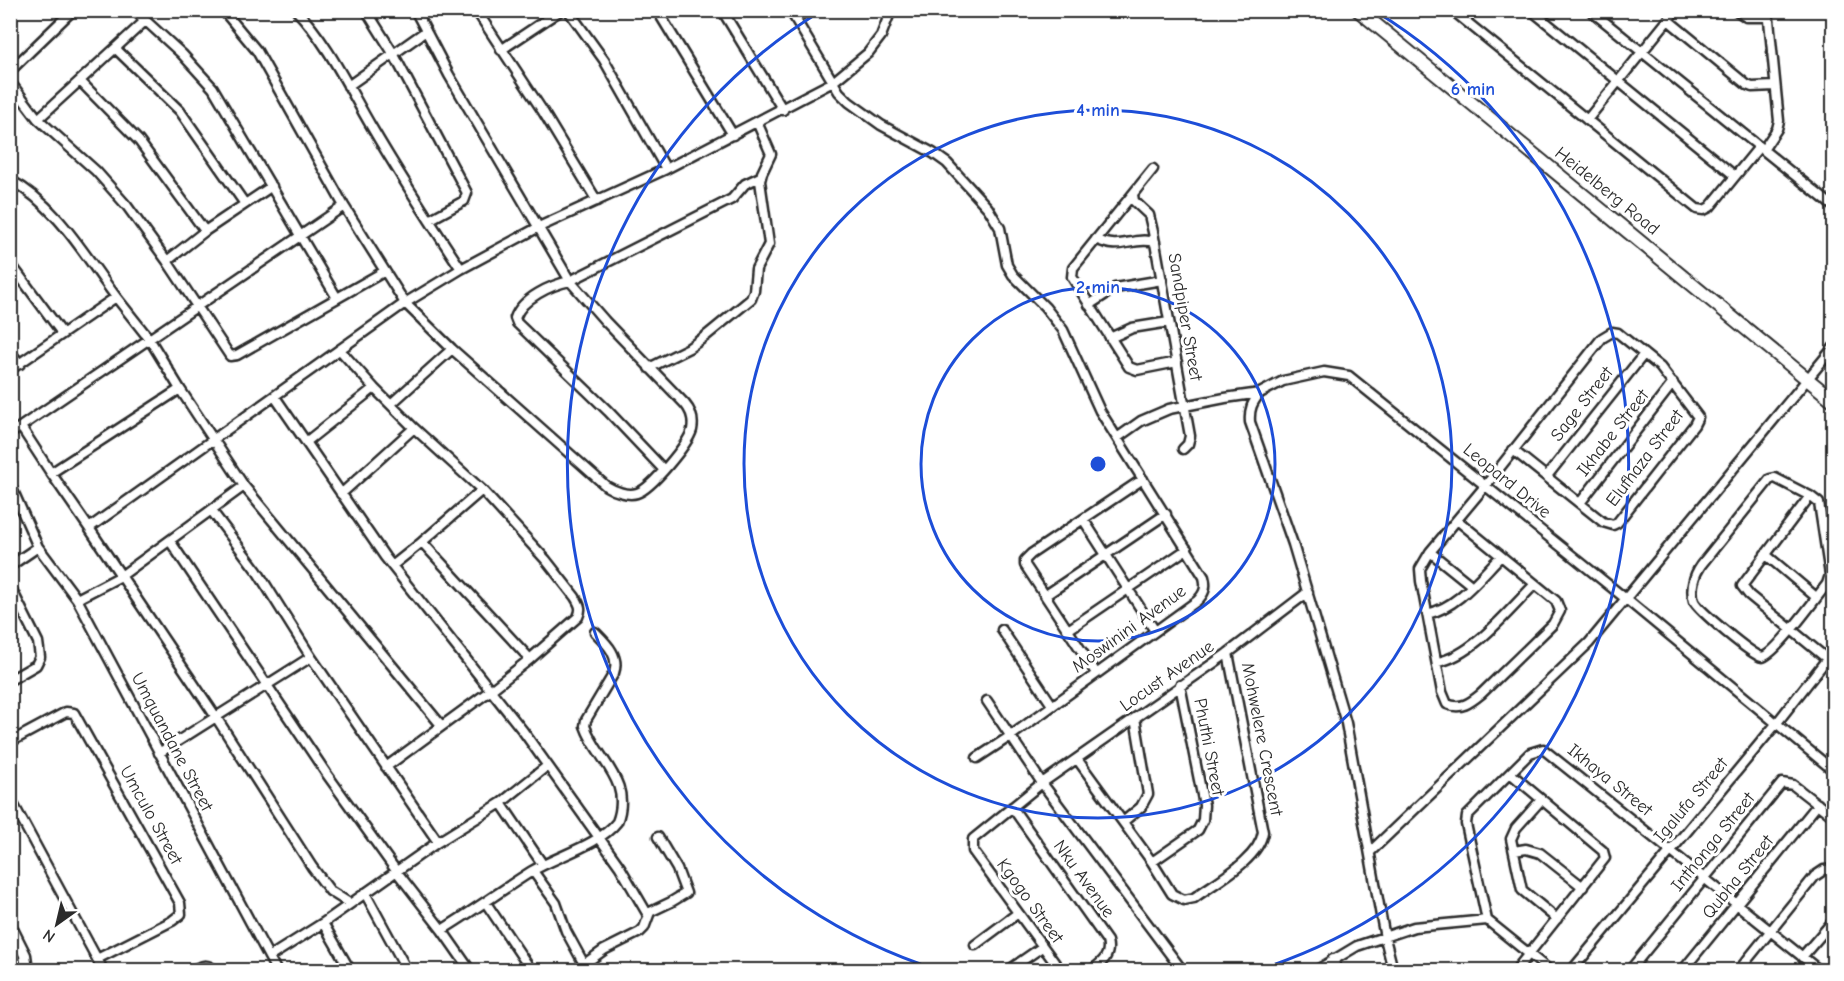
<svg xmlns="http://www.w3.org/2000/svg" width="1844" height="981" viewBox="0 0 1844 981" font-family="'Comic Neue',sans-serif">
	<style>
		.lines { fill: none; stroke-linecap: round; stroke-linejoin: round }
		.minor-casing { stroke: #2b2b2b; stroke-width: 13 }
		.tertiary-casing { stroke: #2b2b2b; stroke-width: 15 }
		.secondary-casing { stroke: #2b2b2b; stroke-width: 16 }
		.minor { stroke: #fff; stroke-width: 8 }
		.tertiary { stroke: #fff; stroke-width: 10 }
		.secondary { stroke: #fff; stroke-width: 12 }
		.ring { fill: none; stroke: #1d4ed8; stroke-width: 3 }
		.labels { text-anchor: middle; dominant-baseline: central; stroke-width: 6; stroke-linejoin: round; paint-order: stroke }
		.street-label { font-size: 18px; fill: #2b2b2b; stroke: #fff }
		.centre { fill: #1d4ed8; stroke: #fff; stroke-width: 3 }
		.ring-label { font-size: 18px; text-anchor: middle; font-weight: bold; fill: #1d4ed8; stroke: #fff; stroke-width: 6; stroke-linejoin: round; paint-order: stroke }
	</style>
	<rect width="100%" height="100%" fill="#fff"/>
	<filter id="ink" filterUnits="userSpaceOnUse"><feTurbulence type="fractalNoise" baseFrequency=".0167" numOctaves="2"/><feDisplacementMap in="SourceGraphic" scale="12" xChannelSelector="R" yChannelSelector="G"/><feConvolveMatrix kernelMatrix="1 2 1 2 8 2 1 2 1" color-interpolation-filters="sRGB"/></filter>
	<g filter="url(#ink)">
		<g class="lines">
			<defs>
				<path id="minor" d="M134 10 182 54 213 88 337 298
					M223 10 257 51 344 206 405 303 452 349 606 486C614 491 628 496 637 493 651 489 688 444 692 430 694 420 691 411 685 404L605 321 570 281 732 199 745 184 760 177
					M296 10C328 43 348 87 371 126 399 174 430 222 461 269
					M366 10 393 53 467 193 464 201 429 220
					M415 10 449 75 570 281C551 285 522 298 515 318L517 323 608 411 663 469
					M476 10 542 110 597 201
					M568 10 604 60 666 169
					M657 10 733 135
					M722 10 783 110
					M790 10 839 92 849 102 881 125 933 153 947 163 988 208 1000 228 1007 265 1013 275 1045 307 1063 330 1100 411 1204 577C1207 588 1204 594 1197 601L1012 735 977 758
					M1452 10 1697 209 1704 210 1710 207 1759 147
					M1531 10 1735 176
					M1590 10 1834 207
					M1736 10 1746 17H1768
					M796 20 806 10
					M1668 20 1747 85 1752 87 1775 86
					M116 49 180 111 245 204
					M501 50 561 10
					M10 71 73 10
					M80 81 139 141 205 231
					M10 82 38 119 96 171 127 206 167 261 230 356 237 355 385 271
					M348 86 426 31
					M38 119 145 21
					M1587 120 1676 10
					M1763 150 1777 129 1779 121 1768 10
					M1153 169 1073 268 1072 277 1129 367 1137 370 1177 362
					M10 180C57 205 85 256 116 297
					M1133 195 1134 201 1149 215 1153 232 1190 436 1188 444 1183 449
					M1096 239C1121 252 1131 236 1155 242
					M167 261 205 231 272 186
					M10 263 62 333
					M1089 305 1115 288 1162 280
					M1110 338 1132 328 1169 322
					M10 352 20 364
					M649 368 689 348 707 335 751 299 754 291 756 269 769 244 760 181 762 173 771 154 757 122
					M10 370 116 297 150 340 180 389 51 473 21 427
					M374 388 414 428 482 490 422 542 530 659
					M180 389 244 486 441 725
					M1260 393C1252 403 1249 409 1250 422L1293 544 1346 723 1385 938 1393 970
					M275 397 306 442 374 388 340 350
					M391 404 452 349
					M10 434 344 206
					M1117 438 1141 421 1169 409 1225 398 1260 393 1283 381 1324 372 1349 376 1626 599 1834 771
					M306 442 385 557 523 731 620 867 648 915
					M51 473 89 528
					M1547 476 1644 354
					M1775 478 1810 496 1819 503 1830 575 1827 584C1816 598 1775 655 1762 657 1752 655 1698 610 1694 601 1690 589 1694 575 1701 565L1770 479Z
					M10 484 38 547
					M341 494 414 428
					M1810 496 1742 586 1749 595 1826 658
					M1580 503 1673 383
					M211 510 257 571 311 657
					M1083 519 1155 631
					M1457 520 1556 601 1560 611 1553 624 1481 694C1470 703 1461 710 1447 704L1442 692 1421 581 1420 569 1430 552 1486 485 1602 338 1612 332 1618 333 1660 367 1698 417 1694 425 1617 523 1613 525 1603 522 1513 450
					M170 541 326 773 397 872 442 930C473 911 502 890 532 871 557 856 599 845 617 822 633 780 597 761 585 726L586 720 614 673C620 656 607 644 595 632
					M1430 552 1471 585
					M1765 554 1816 597
					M10 566 38 547 77 599 276 970
					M392 566 422 542
					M10 586 38 642 40 657 36 665 10 680
					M1046 595 1166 514
					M77 599 121 576 244 486
					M1427 614C1458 607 1479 578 1501 556
					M1002 630 1052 705
					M1068 630 1187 549
					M1437 662C1472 657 1510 609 1535 584
					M1096 673 1025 565V560L1031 554 1143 479
					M987 701 1042 783 1182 970
					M10 742 66 712 74 713 180 903 181 914 172 921 97 959
					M159 753 311 657 438 842
					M1077 759 1152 862 1172 894 1184 900 1194 898C1215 882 1259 860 1263 832L1228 653
					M386 767 491 690 530 659 578 617C582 609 580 605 575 597L546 560 482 490
					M1510 773 1597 846 1603 851 1605 858 1516 970
					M10 798 103 970
					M1541 800 1516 828 1511 839 1522 890 1557 919
					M501 803 543 865
					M1012 807 1107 941C1111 955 1103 962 1092 970
					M1123 822 1141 807 1148 794 1135 718
					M1514 851 1526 849 1540 853 1583 887
					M1370 852 1589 643 1834 347
					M1152 862 1198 830 1203 820 1204 805 1180 685
					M533 871 556 903 566 931 584 964
					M365 893 407 970
					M349 903 330 891 312 867 216 717 89 528 405 303 461 269 539 227 666 169 833 82 868 53 881 36 891 10
					M486 903 531 970
					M1487 920 1466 824 1467 816 1530 753 1543 749 1819 970
					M323 923 350 970
					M442 930 470 970
					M975 945 1018 913
					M269 957 323 923 438 842 501 803 547 766
					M1802 957 1834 920
					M1333 959 1337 970
					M1745 964 1752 970
					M193 970C201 966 207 963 214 970
					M576 970 604 950 640 932 644 928 650 912 671 902 686 893 677 869 658 837
					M1009 970 1042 947
					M1060 970 973 851V839L1042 783 1228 653 1308 592
					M1317 970 1357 946 1414 927 1487 920 1549 970
					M1572 970 1776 724 1834 650
					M1630 970 1782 783 1793 785 1834 817
					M1683 970 1818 804
					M1739 970 1815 876 1824 870 1834 869"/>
				<path id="tertiary" d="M10 925 25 955 27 970"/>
				<path id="secondary" d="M1358 10 1834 401"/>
			</defs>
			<!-- minor casing -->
			<use href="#minor" class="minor-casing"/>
			<!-- tertiary casing -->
			<use href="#tertiary" class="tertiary-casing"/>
			<!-- secondary casing -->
			<use href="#secondary" class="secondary-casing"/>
			<!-- minor -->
			<use href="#minor" class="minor"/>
			<!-- tertiary -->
			<use href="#tertiary" class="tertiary"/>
			<!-- secondary -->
			<use href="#secondary" class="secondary"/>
		</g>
	</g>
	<!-- distance rings -->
	<g class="ring">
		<circle cx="1098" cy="464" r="177"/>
		<circle cx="1098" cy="464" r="354"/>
		<path d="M938 970A531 531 0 0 1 821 11M1375 11A531 531 0 0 1 1258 970"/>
	</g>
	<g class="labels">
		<!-- street labels -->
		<g class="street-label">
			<text transform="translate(1607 191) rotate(39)">Heidelberg Road</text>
			<text transform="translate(1185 317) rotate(80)">Sandpiper Street</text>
			<text transform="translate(1582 404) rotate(-52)">Sage Street</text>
			<text transform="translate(1613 433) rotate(-52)">Ikhabe Street</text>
			<text transform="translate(1645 458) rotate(-53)">Elufhaza Street</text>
			<text transform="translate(1507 481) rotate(39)">Leopard Drive</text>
			<text transform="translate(1129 629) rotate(-36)">Moswinini Avenue</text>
			<text transform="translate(1167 676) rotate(-35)">Locust Avenue</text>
			<text transform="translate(1262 739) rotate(79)">Mohwelere Crescent</text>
			<text transform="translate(172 742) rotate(62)">Umquandane Street</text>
			<text transform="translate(1209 747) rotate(79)">Phuthi Street</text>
			<text transform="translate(1610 780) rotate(39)">Ikhaya Street</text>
			<text transform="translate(1691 800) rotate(-50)">Igalufa Street</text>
			<text transform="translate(151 815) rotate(61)">Umculo Street</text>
			<text transform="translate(1713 842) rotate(-51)">Inthonga Street</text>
			<text transform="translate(1738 877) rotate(-51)">Qubha Street</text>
			<text transform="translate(1084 879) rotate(54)">Nku Avenue</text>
			<text transform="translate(1030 901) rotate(54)">Kgogo Street</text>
		</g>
	</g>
	<circle cx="1098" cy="464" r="9" class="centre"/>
	<g class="ring-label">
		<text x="1473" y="95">6 min</text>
		<text x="1098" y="116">4 min</text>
		<text x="1098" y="293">2 min</text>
	</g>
	<!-- margin -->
	<rect width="1844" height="981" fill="none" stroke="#fff" stroke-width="36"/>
	<rect x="18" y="18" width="1808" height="945" fill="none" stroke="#2b2b2b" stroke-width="2" filter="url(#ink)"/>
	<!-- north arrow -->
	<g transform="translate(57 924) rotate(214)" stroke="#ffffff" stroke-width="4.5" paint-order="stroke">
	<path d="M0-4.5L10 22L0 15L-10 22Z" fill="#2b2b2b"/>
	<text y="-9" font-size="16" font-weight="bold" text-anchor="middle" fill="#2b2b2b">N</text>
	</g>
</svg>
